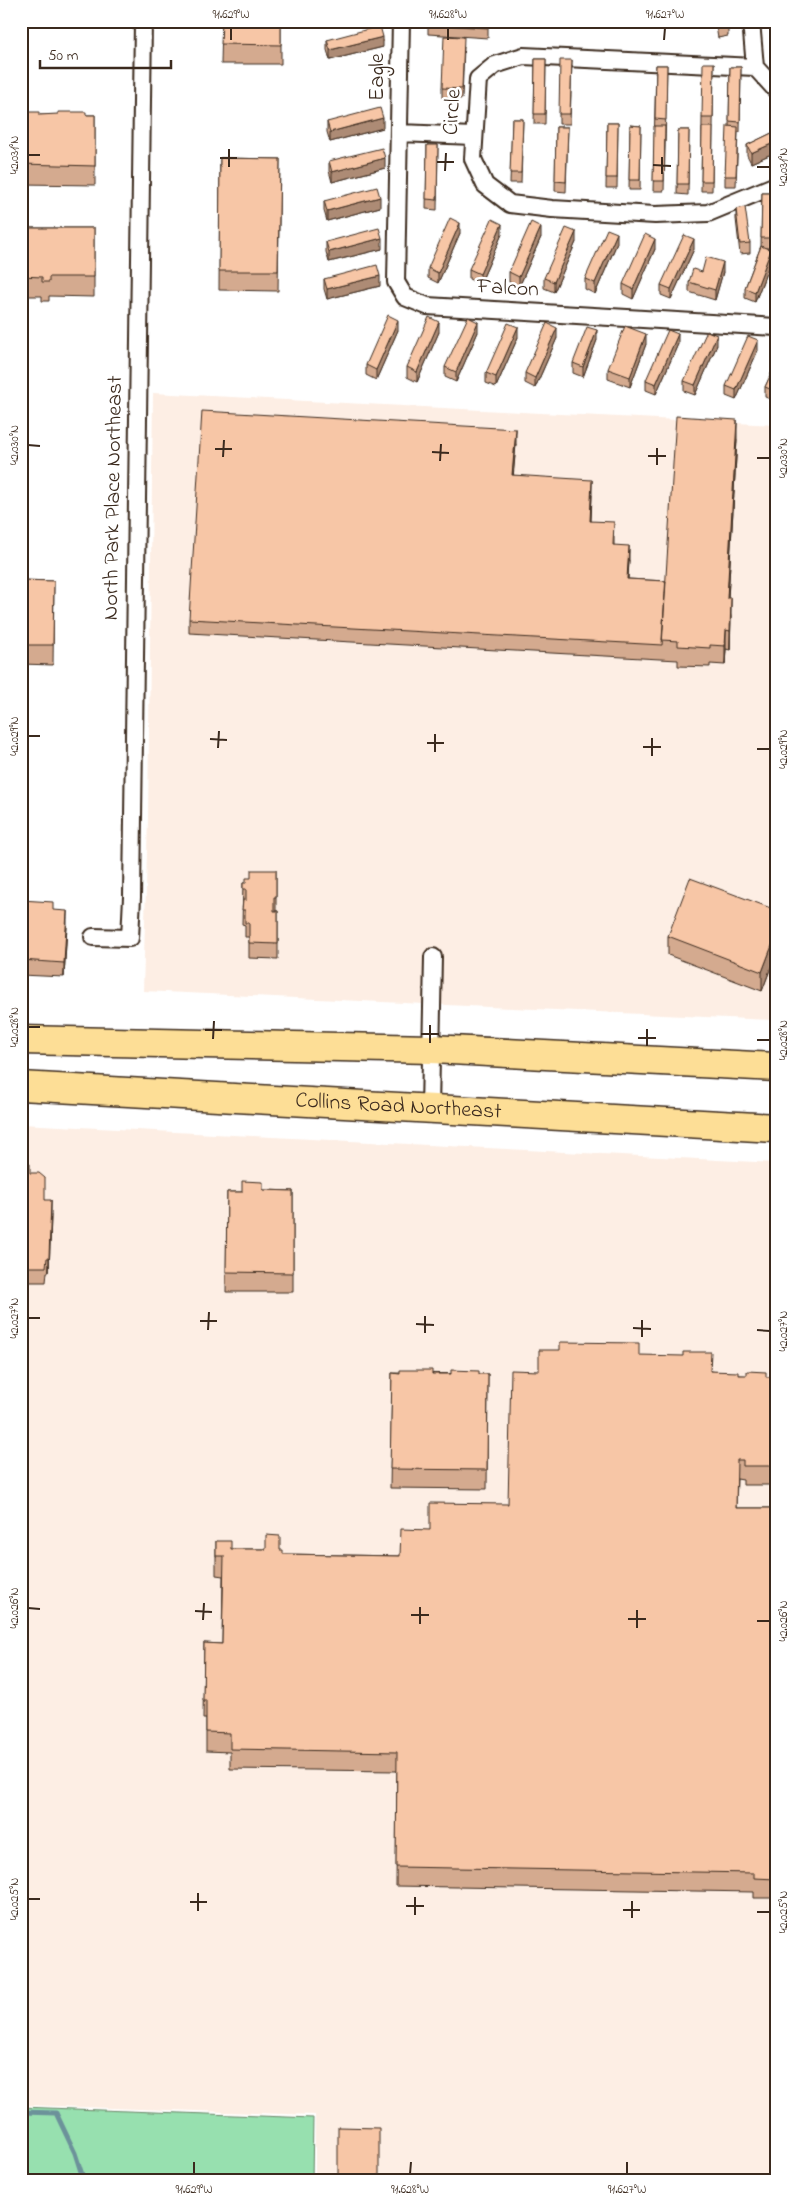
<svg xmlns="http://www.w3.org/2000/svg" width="797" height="2202" viewBox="0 0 797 2202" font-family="'Indie Flower',sans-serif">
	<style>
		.built { fill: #fdeee4 }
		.green { fill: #97e0af; stroke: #698566 }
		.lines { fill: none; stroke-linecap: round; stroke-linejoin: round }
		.stream { stroke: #6c929a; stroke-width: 5 }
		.street-casing { stroke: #3b2a1e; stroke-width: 20 }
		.highway-casing { stroke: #3b2a1e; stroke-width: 31 }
		.street { stroke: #fff; stroke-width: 16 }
		.highway { stroke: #fdde96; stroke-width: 28 }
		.wall { fill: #d4aa8f; stroke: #3b2a1e }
		.shaded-wall { fill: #ad8b74; stroke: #3b2a1e }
		.building { fill: #f7c6a6; stroke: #3b2a1e }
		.ticks { fill: none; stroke: #3b2a1e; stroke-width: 2 }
		.labels { text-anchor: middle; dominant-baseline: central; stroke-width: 5; stroke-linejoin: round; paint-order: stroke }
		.street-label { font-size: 22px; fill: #3b2a1e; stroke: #fff }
		.neatline { fill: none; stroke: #3b2a1e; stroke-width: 2 }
		.ticks-label { font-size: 12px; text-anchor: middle; fill: #3b2a1e }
	</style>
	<rect width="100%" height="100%" fill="#fff"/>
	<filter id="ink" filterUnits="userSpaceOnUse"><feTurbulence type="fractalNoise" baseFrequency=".02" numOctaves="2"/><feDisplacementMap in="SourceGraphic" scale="10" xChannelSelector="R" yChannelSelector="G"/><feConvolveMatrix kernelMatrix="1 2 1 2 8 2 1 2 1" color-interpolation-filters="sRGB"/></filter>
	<g filter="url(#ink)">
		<!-- built -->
		<path class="built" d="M153 393 776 425V1011L772 1020 143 991 148 818Z
			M21 1124 776 1163V2181H315V2115L21 2105Z"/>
		<!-- green -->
		<path class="green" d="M21 2107 313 2118 312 2181H21Z"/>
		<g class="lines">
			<!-- stream -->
			<path class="stream" d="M21 2112 56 2113 75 2153 84 2181"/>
			<defs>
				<path id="street" d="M401 21 396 282 405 297 427 306 776 327
					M751 21 755 67 776 90
					M755 67 523 56 495 65 478 79 473 159 485 185 510 204 552 209 655 215 708 213 776 185
					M400 133 473 136
					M93 937 130 938 132 897 143 21
					M430 1109 433 957"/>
				<g id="highway">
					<path d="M21 1040 432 1049 776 1067"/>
					<path id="s1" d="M21 1086 776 1128"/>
				</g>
			</defs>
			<!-- street casing -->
			<use href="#street" class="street-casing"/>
			<!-- highway casing -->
			<use href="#highway" class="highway-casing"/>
			<!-- street -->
			<use href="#street" class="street"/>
			<!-- highway -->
			<use href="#highway" class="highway"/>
		</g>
		<!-- wall -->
		<path class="wall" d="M222 21H281V64H221Z
			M428 21H488V38L428 34Z
			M676 21H688V27L677 29Z
			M715 21H728V36L718 38Z
			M327 40 383 47 330 60 327 50Z
			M464 47 462 99 442 98V88Z
			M535 59H546L545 124H534Z
			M572 60 570 124H559V114Z
			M714 63 712 191H701L702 118Z
			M656 65H667L664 191H653Z
			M730 67H741L740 132H738L736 186H725V176L729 127Z
			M21 112 39 115H95V185L21 184Z
			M512 119H523L521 183H510Z
			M327 122 383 128 330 142 327 132Z
			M607 123H618L617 188H606Z
			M630 125 641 126 640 190H629Z
			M556 127H568L566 192 555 191Z
			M678 130H689L688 195 677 194Z
			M776 131V152L751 163 747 155V145Z
			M427 145H438L437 210 426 209Z
			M220 158 280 159 278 291 219 290Z
			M329 161 385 168 332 182 329 171Z
			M762 193H774L773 248H764L771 260 755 302 745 298V288L761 246Z
			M324 201 380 207 327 221 324 211Z
			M736 209 750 243V253L740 254 736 219Z
			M21 228H94V297L49 296V301H42V296H21Z
			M460 233 438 283 428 278V268Z
			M502 234 480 284 469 279V269Z
			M541 237 519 287 509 282V272Z
			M326 242 382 249 329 262 326 252Z
			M576 242 554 292 544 288V278Z
			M617 243 595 294 585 289V279Z
			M655 249 633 299 623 294V284Z
			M694 249 671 299 661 295V285Z
			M702 272H723L715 300 689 292V282Z
			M324 279 380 286 327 299 324 289Z
			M398 330 376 380 366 375V365Z
			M439 332 417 382 407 377V367Z
			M478 332 456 382 445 377V367Z
			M518 337 496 387 486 383V373Z
			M557 338 535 388 525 383V373Z
			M597 340 583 377 573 373V363Z
			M646 344 630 387 608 379V369Z
			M678 344 656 394 646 390V380Z
			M717 345 695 395 684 391V381Z
			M758 350 736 400 726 396V386Z
			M776 363V400L775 401 765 397V387Z
			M737 439 728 598 731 617 730 650 726 649 725 665 710 664V667L678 666V660L189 633V619L516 444 513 475 592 495 591 521 614 536V545L629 560 628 579 666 581Z
			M21 580 54 581 53 665 21 664Z
			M276 870V911H278V959L249 958V937H245V925L242 924 243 883H246L251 878Z
			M21 900 53 910 67 926 64 977 21 975Z
			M776 910V954L762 991 668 955V936Z
			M21 1164 30 1173 45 1200 51 1215 49 1272H47L46 1282H21Z
			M263 1190 293 1191V1292H226L227 1192H242Z
			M639 1355 711 1371 738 1375 776 1377V1485H743V1480L737 1479 736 1508H776V1898H754V1892L396 1886 397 1771 230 1769V1752L206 1751V1719H203L204 1643 222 1644 223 1576 216 1575V1541L231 1549H266L280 1550 283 1554 400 1556 430 1530 508 1504 539 1371Z
			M392 1373 488 1374 487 1489 390 1488Z
			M21 1781H24V1900H21Z"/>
		<!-- shaded-wall -->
		<path class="shaded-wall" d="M383 37V47L330 60V50Z
			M383 118V128L330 142V132Z
			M776 142V152L751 163V153Z
			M385 158V168L332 182V172Z
			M380 197V207L327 221V211Z
			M460 223V233L438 283V273Z
			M502 224V234L480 284V274Z
			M541 227V237L519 287V277Z
			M576 232V242L554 292V282Z
			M617 233V243L595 294V283Z
			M382 238V249L329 262V252Z
			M655 239V249L633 299V289Z
			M694 239V249L671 299V289Z
			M771 250V260L755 302V292Z
			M723 262V272L715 300V290Z
			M380 276V286L327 299V289Z
			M398 320V330L376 380V370Z
			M439 322V332L417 382V372Z
			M478 322V332L456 382V372Z
			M518 327V337L496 387V377Z
			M557 328V338L535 388V378Z
			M597 330V340L583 377V367Z
			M646 334V344L630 387V377Z
			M678 334V344L656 394V384Z
			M717 335V345L695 395V385Z
			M758 340V350L736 400V390Z
			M737 420V439L727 617V598Z
			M516 429V444L512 490V475Z
			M592 480V495L590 535V521Z
			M629 546V560L627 594V579Z
			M731 598V617L730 650V631Z
			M726 630V649L725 665V646Z
			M67 911V926L64 977V963Z
			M776 935V954L762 991V972Z
			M51 1200V1215L49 1272V1258Z"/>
		<!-- building -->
		<path class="building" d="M222 21H281V45L221 44Z
			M428 21H488V28L428 24Z
			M717 21H728V26L718 28Z
			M380 26 383 37 330 50 327 40Z
			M444 36 464 37 462 89 442 88Z
			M535 59H546L545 114H534Z
			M560 60H572L570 114H559Z
			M703 63H714L713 118H702Z
			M656 65H667L666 120 655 119Z
			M730 67H741L740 122 729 121Z
			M380 108 383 118 330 132 327 122Z
			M21 112H39V115L58 114V112H86V115H95V166L21 164Z
			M512 119H523L521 173H510Z
			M607 123H618L617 178H606Z
			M630 125 641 126 640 180H629Z
			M654 126H665L664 181H653Z
			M727 126 738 127 736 176H725Z
			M556 127H568L566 182 555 181Z
			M702 127H713L712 181H701Z
			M678 130H689L688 184H677Z
			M776 131V142L751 153 747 145Z
			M427 145H438L437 200 426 199Z
			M382 148 385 158 332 172 329 161Z
			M220 158 280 159 278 271H219Z
			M377 187 380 197 327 211 324 201Z
			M762 193H774L773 238H761Z
			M745 207 750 243 740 244 736 209Z
			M450 218 460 223 438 273 428 268Z
			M492 219 502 224 480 274 469 269Z
			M531 222 541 227 519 277 509 272Z
			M21 228H94V277H49V282H42V277L21 276Z
			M379 228 382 238 329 252 326 242Z
			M566 228 576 232 554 282 544 278Z
			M607 229 617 233 595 283 585 279Z
			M645 234 655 239 633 289 623 284Z
			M684 235 694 239 671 289 661 285Z
			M761 246 771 250 755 292 745 288Z
			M706 257 723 262 715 290 689 282 693 269 702 272Z
			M377 265 380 276 327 289 324 279Z
			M388 315 398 320 376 370 366 365Z
			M429 317 439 322 417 372 407 367Z
			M468 317 478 322 456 372 445 367Z
			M508 323 518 327 496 377 486 373Z
			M547 323 557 328 535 378 525 373Z
			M625 326 646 334 630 377 608 369Z
			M587 327 597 330 583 367 573 363Z
			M668 330 678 334 656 384 646 380Z
			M707 331 717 335 695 385 684 381Z
			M748 336 758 340 736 390 726 386Z
			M776 363V390L775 391 765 387Z
			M202 411 516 429 512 475 592 480 590 521 614 522 613 545 629 546 627 579 666 581 662 645 189 619Z
			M676 416 737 420 727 598H731L730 631 726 630 725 646 710 645V648L678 646V641L662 640Z
			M21 580 54 581 53 645H21Z
			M251 870H276V897H274V911H278V944L249 943V923H245V910H242L243 900H246V889H243V883H246V878H251Z
			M690 878 776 910V935L762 972 668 936Z
			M21 900 53 902V910L67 911 64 963 21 960Z
			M21 1164H30V1173H39L45 1178V1200H51L49 1258H47L46 1267H21Z
			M242 1181 263 1182V1190L293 1191V1273L226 1272 227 1192H242Z
			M560 1342 639 1343V1355L683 1356V1352H711L710 1371 738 1372V1375H747V1371L766 1372V1377H776V1466H743V1460H737L736 1508H776V1879L754 1878V1873L396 1867 397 1752 230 1749V1733L206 1732V1700H203L204 1643 222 1644 224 1556H216V1541H231V1549H266V1535L280 1536V1550H283V1554L400 1556 401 1529 430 1530V1503L508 1504 511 1370 539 1371V1350H560Z
			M400 1370H432V1374H451V1370L479 1371V1374H488L487 1470 390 1469 392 1373 400 1374Z
			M21 1781H24V1881H21Z
			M338 2127 379 2128V2181H338Z"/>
	</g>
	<!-- ticks -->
	<path class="ticks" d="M231 40V28M448 40V28M664 40 665 28M28 155H40M220 158H237M437 162H454M653 165 671 166M229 167V149M757 167H770M445 171 446 153M662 174V157M28 445 40 446M215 449H232M432 452 449 453M648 456H666M223 457 224 440M757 458H770M440 461 441 444M657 465V448M28 736H40M210 739 227 740M427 743H444M643 747H661M218 748 219 731M757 749H770M435 752V734M652 756V738M28 1027H40M205 1030H222M421 1034H439M638 1038H656M213 1039 214 1021M757 1040H770M430 1043V1025M647 1046V1029M28 1318H40M200 1321H217M416 1324 434 1325M633 1328 651 1329M208 1330 209 1312M757 1330 770 1331M425 1333V1316M642 1337V1320M28 1608 40 1609M195 1611 212 1612M411 1615H429M628 1619H646M203 1620 204 1603M757 1621H770M420 1624V1607M637 1628V1610M28 1899H40M190 1902H207M406 1906H424M623 1910H640M198 1911V1893M757 1912H770M415 1915V1897M632 1918V1901M194 2174V2162M410 2174 411 2162M627 2174V2162"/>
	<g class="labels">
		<!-- street labels -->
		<g class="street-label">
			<text transform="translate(378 77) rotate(-90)">Eagle</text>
			<text transform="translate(453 112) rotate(-86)">Circle</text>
			<text transform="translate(508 289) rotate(3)">Falcon</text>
			<text transform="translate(114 498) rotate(-89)">North Park Place Northeast</text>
			<text stroke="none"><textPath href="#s1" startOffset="378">Collins Road Northeast</textPath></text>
		</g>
	</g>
	<!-- margin -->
	<rect width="797" height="2202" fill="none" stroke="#fff" stroke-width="55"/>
	<!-- scale -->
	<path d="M40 60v8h131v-8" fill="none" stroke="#3b2a1e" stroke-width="2.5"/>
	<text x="48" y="60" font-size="15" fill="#3b2a1e" stroke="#ffffff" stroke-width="4" paint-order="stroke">50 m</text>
	<rect x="28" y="28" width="742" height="2146" class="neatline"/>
	<g class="ticks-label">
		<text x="231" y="18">91.629°W</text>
		<text x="448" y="18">91.628°W</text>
		<text x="665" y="18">91.627°W</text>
		<text transform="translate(14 155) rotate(-90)" y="4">42.031°N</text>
		<text transform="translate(783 167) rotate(-90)" y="4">42.031°N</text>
		<text transform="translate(14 445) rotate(-90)" y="4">42.030°N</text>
		<text transform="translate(783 458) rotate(-90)" y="4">42.030°N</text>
		<text transform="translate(14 736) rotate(-90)" y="4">42.029°N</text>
		<text transform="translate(783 749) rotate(-90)" y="4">42.029°N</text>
		<text transform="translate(14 1027) rotate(-90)" y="4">42.028°N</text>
		<text transform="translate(783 1040) rotate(-90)" y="4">42.028°N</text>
		<text transform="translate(14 1318) rotate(-90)" y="4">42.027°N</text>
		<text transform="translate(783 1331) rotate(-90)" y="4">42.027°N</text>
		<text transform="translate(14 1608) rotate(-90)" y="4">42.026°N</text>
		<text transform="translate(783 1621) rotate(-90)" y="4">42.026°N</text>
		<text transform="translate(14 1899) rotate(-90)" y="4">42.025°N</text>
		<text transform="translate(783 1912) rotate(-90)" y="4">42.025°N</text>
		<text x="194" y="2193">91.629°W</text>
		<text x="410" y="2193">91.628°W</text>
		<text x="627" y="2193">91.627°W</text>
	</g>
</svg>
